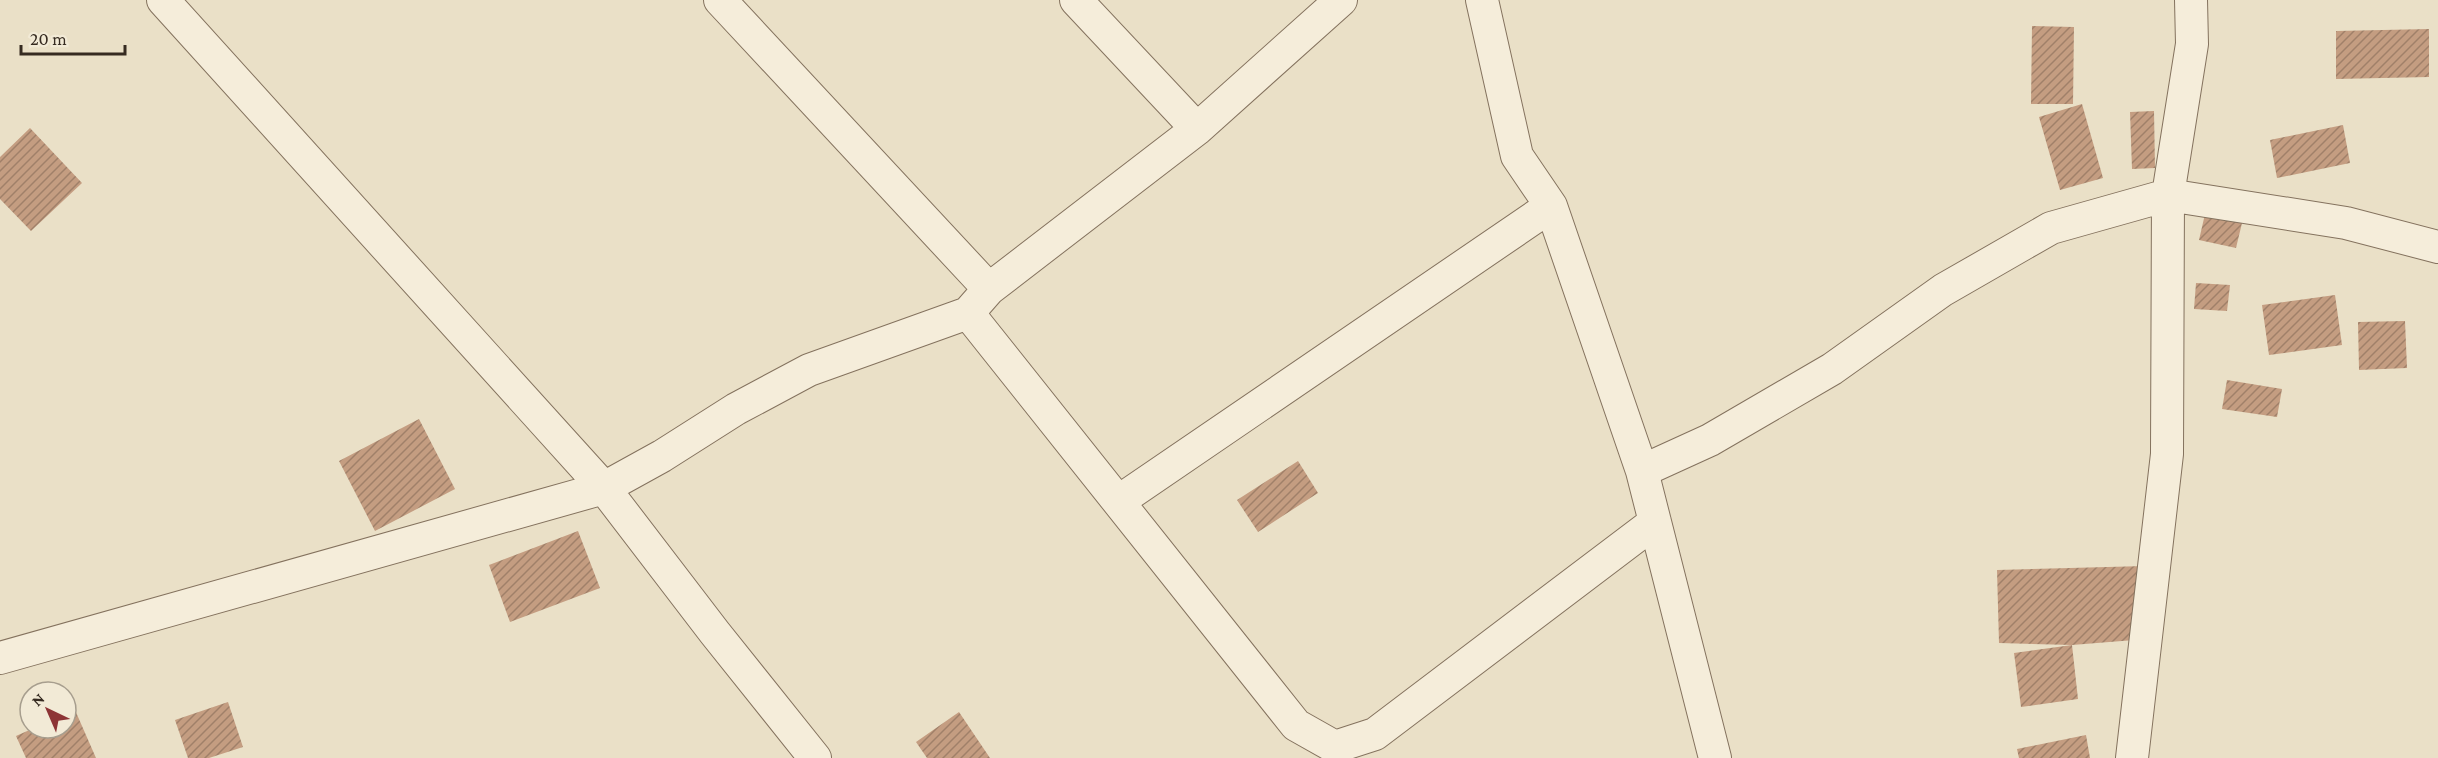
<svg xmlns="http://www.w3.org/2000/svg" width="2438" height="758" viewBox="0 0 2438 758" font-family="'Crimson Pro',serif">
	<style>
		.building { fill: url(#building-hatch) }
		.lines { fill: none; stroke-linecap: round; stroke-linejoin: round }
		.minor-casing { stroke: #84725e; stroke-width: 34 }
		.minor { stroke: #f5edda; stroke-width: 32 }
	</style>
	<defs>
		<pattern id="building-hatch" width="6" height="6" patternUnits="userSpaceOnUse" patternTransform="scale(1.5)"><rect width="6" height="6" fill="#c49d81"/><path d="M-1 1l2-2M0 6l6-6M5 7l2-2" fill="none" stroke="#a08069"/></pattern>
	</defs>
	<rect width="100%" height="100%" fill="#eae0c7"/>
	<!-- building -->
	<path class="building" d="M2032 26 2074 27 2073 104H2031Z
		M2429 29V77L2336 79V31Z
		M2082 104 2103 178 2060 190 2039 117Z
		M2154 111 2155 168 2132 169 2130 112Z
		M2343 125 2350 163 2277 178 2270 140Z
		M30 128 82 183 31 231 0 199V157Z
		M2205 214 2242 223 2236 248 2199 240Z
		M2196 283 2230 285 2227 311 2194 309Z
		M2335 295 2342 345 2269 355 2262 305Z
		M2405 321 2407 368 2359 370 2358 322Z
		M2227 380 2282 389 2277 417 2222 409Z
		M419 419 455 489 375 531 339 461Z
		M1298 461 1318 493 1258 532 1237 500Z
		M578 531 600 588 510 622 489 565Z
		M2145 566 2147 639 2072 645 2078 699 2021 707 2014 653 2072 645 1999 643 1997 570Z
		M228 702 243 747 209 758H188L175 720Z
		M75 710 96 758H26L16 736 34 728H66V714Z
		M959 712 990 758H927L916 742Z
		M2086 735 2090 758H2019L2017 749Z"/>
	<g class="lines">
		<defs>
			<path id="minor" d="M163 0 604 488 715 633 815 758
				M720 0 989 289
				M1076 0 1197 129
				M1482 0 1517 156 1551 206 1642 471 1715 758
				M968 313 1296 725 1335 747 1375 734 1655 522
				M1642 471 1710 440 1832 369 1943 290 2051 228 2168 195 2346 223 2438 247
				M1119 501 1551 206
				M0 658 604 488 662 456 736 409 809 370 968 313 989 289 1197 129 1341 0
				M2132 758 2167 454 2168 195 2192 44 2191 0"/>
		</defs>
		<!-- minor casing -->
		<use href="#minor" class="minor-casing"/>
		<!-- minor -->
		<use href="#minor" class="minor"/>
	</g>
	<!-- north arrow -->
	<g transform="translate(48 710) rotate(316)"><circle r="28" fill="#f2ead6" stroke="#a79e8e" stroke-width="1.5"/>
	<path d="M0-4.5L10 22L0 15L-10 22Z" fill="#8d3435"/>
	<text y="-9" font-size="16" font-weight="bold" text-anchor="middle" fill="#362b21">N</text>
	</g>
	<!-- scale -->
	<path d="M21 45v9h104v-9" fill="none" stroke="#362b21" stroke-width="3"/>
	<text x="30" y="45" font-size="18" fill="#362b21" stroke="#f2ead6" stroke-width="4.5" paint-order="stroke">20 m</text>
</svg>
